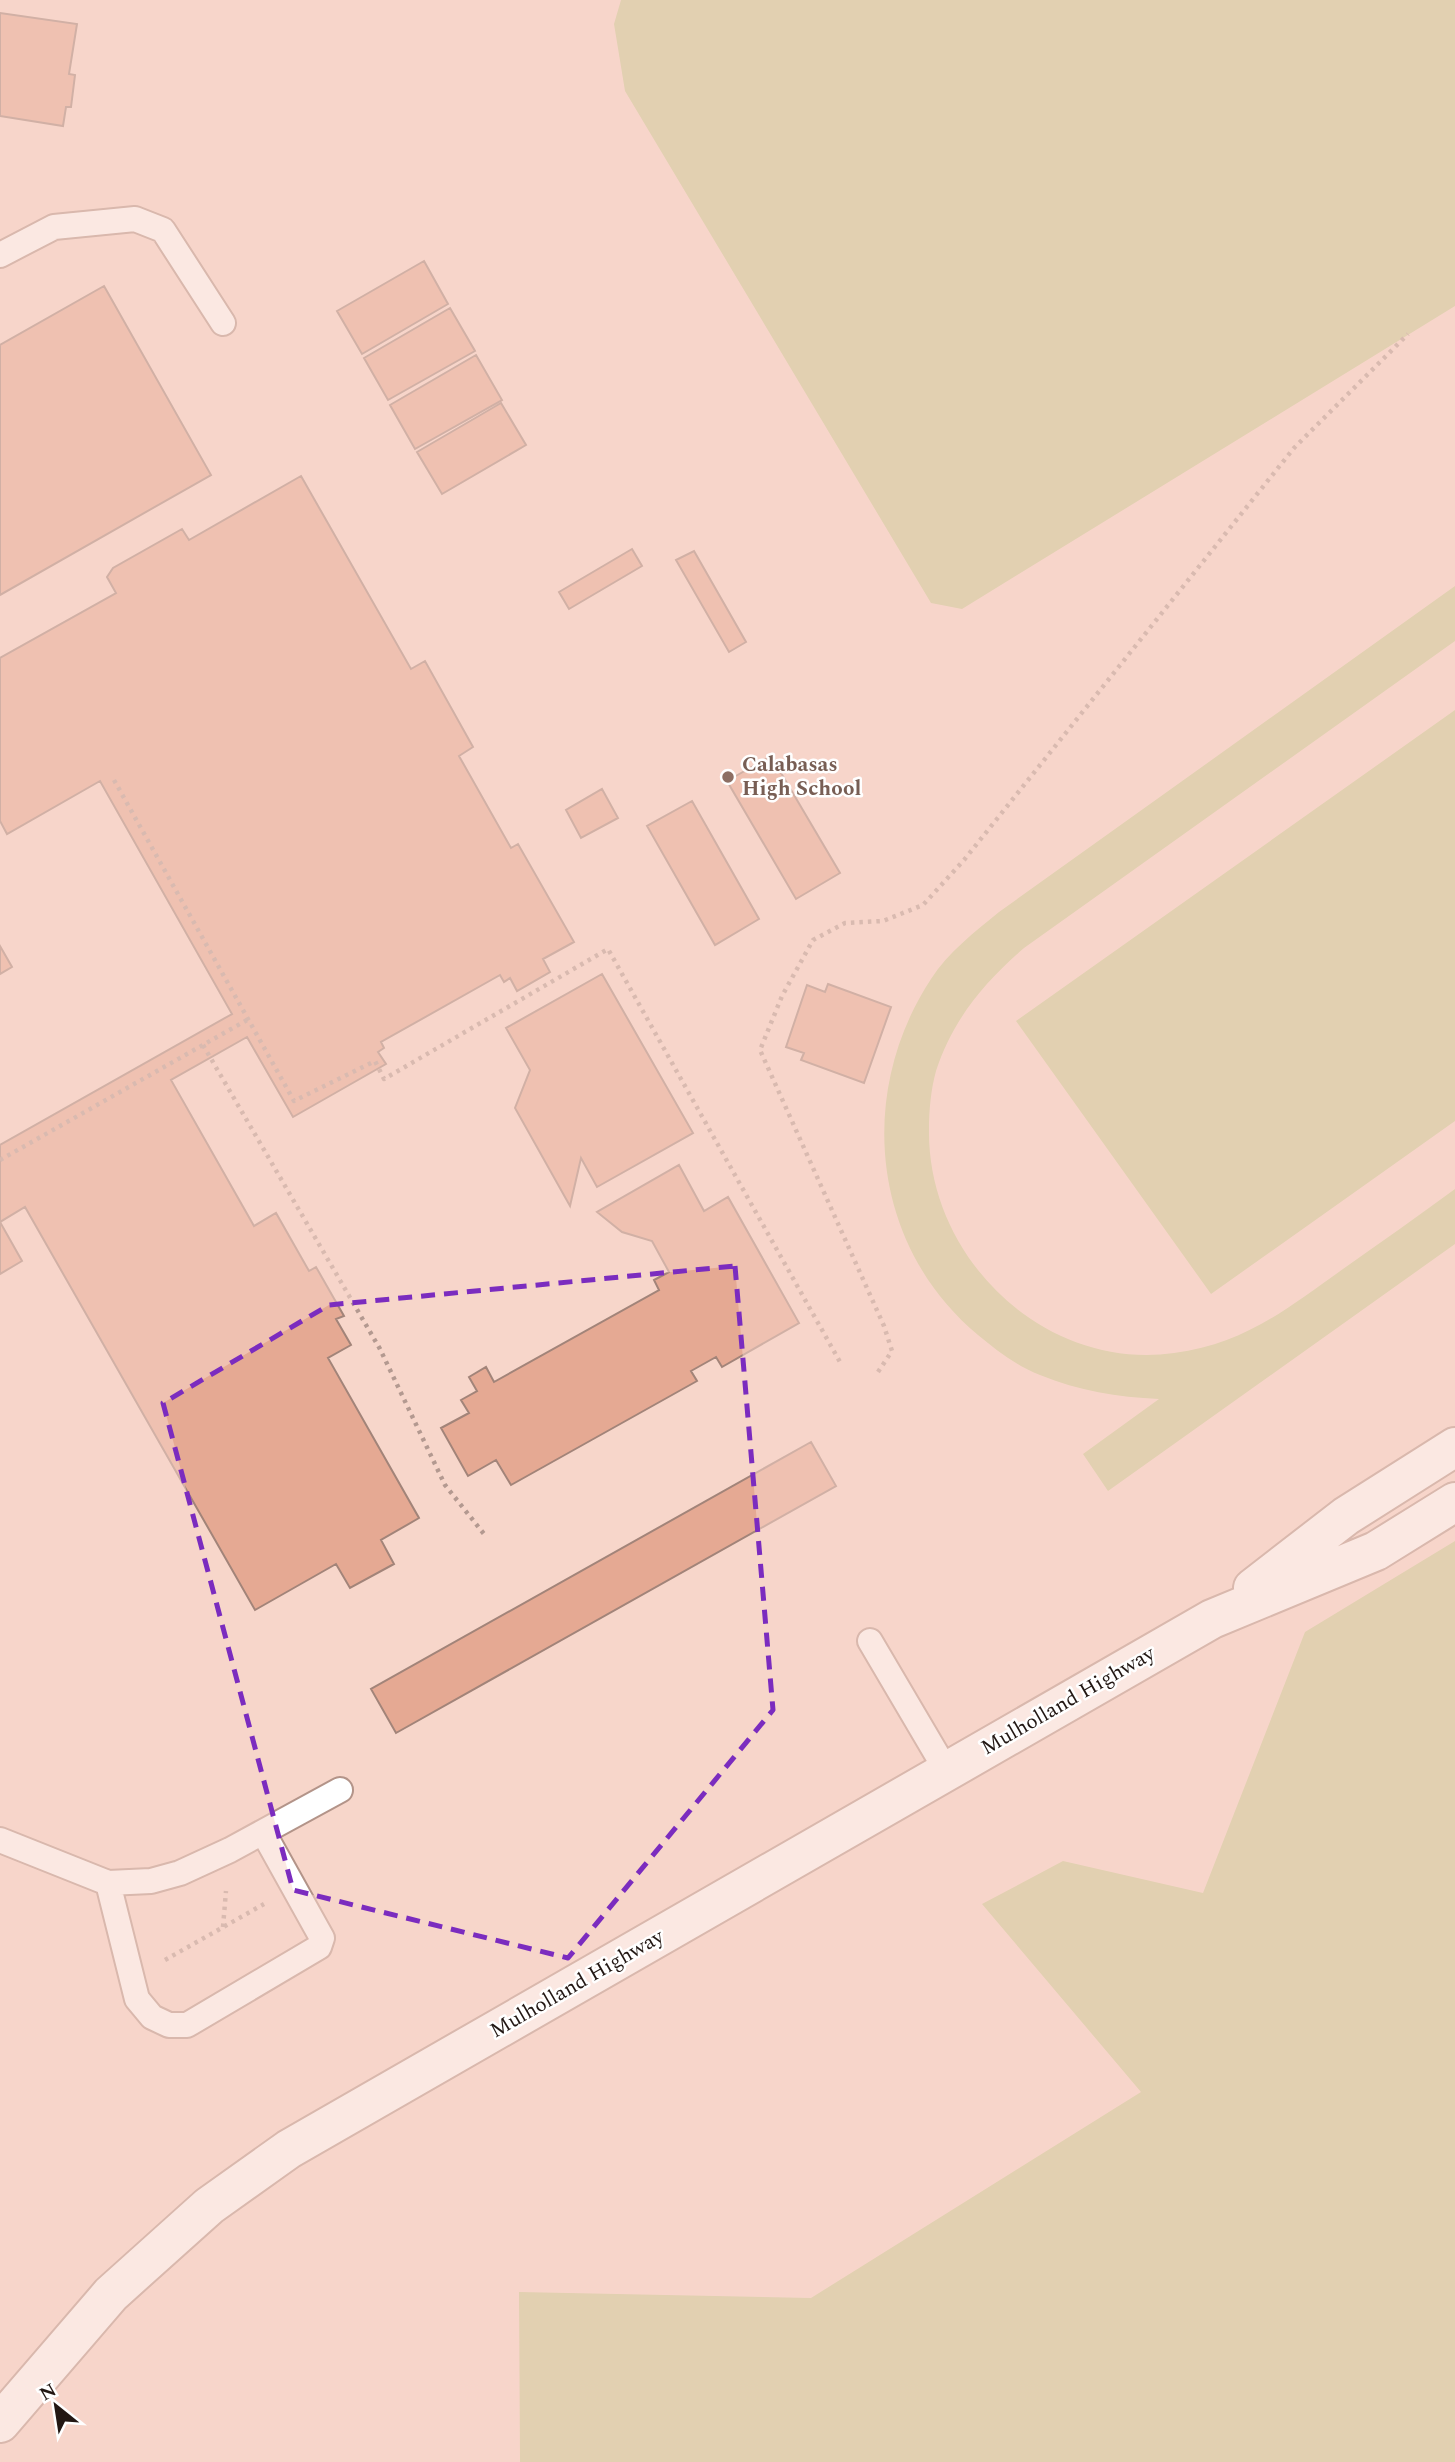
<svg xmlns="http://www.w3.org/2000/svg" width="1455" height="2462" viewBox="0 0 1455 2462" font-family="Spectral,serif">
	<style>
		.green { fill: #c7ca93 }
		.building { fill: #e5a993; stroke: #a28479; stroke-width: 2 }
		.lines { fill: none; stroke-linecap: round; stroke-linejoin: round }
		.lane-casing { stroke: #b39489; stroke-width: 28 }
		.secondary-casing { stroke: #b39489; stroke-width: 42 }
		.path { stroke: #b39990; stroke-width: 4.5; stroke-dasharray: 3.5 5; stroke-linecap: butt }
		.lane { stroke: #fff; stroke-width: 24 }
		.secondary { stroke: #fff; stroke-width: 38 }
		.marked { fill: none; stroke: #7b2cbf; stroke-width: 5; stroke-dasharray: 14 9; stroke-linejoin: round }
		.education-dot { fill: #8d6e63; stroke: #fff; stroke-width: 2.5 }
		.labels { text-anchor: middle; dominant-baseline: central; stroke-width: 5; stroke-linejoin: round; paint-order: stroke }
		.education-label { font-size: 21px; font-weight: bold; fill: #785e54; stroke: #fff; text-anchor: start }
		.street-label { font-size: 21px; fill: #221713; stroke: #fff }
	</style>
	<rect width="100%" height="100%" fill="#f7d6ca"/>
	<!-- green -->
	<path class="green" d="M621 0H1455V306L962 609 931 603 625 91 614 24Z
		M1455 586V641L1024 948C984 983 953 1019 936 1071 931 1089 929 1110 929 1129 927 1257 1043 1371 1174 1353 1244 1344 1287 1309 1343 1269 1380 1243 1418 1216 1455 1189V1244L1108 1491 1083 1454 1159 1399C1117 1397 1079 1391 1040 1375 1017 1366 996 1350 978 1335 871 1246 856 1093 931 979 948 952 975 932 999 912Z
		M1455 710V1121L1211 1294 1016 1021Z
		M1455 1541V2462H520L519 2292 811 2298 1141 2092 982 1904 1063 1861 1203 1893 1305 1632Z"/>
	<!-- building -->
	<path class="building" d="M0 13 77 24 69 74 75 75 71 107H66L63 126 0 116Z
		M424 261 448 304 362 354 337 311Z
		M104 286 211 475 0 595V345Z
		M450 308 475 351 388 400 364 358Z
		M476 355 502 400 415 449 390 405Z
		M501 403 526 445 442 494 417 452Z
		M301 476 411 669 425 661 473 747 459 756 511 848 518 844 574 942 543 959 550 972 517 991 510 978 504 982 500 975 381 1042 384 1048 378 1052 386 1064 293 1117 247 1037 171 1080 254 1226 276 1213 309 1271 316 1267 344 1316 336 1319 351 1345 328 1358 419 1518 381 1540 394 1564 350 1588 336 1564 255 1610 25 1207 0 1222V1145L232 1014 100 781 7 834 0 821V658L116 593 107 577 113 568 182 529 189 540Z
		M632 549 642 566 569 609 559 592Z
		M694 551 746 642 729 652 676 560Z
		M771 756 840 873 796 899 727 781Z
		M602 789 618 818 581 838 566 810Z
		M692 801 759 919 715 945 647 826Z
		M0 946 12 967 0 974Z
		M602 974 693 1133 597 1187 581 1158 570 1206 515 1108 530 1070 506 1028Z
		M828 984 891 1007 864 1083 801 1060 804 1053 786 1047 807 985 825 992Z
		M679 1165 704 1211 728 1197 799 1323 722 1367 716 1357 691 1371 697 1381 511 1485 496 1460 468 1476 441 1428 469 1413 461 1400 477 1391 469 1377 486 1367 494 1382 659 1290 654 1280 669 1272 652 1241 622 1232 597 1212Z
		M0 1222 22 1261 0 1274Z
		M811 1442 836 1486 396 1733 371 1689Z"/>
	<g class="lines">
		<defs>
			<path id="lane" d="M0 255 54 227 135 219 163 230 223 323
				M870 1641 946 1770
				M0 1840 108 1883 151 1881 180 1873 230 1850 340 1790
				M108 1883 137 1999 152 2017 169 2025H187L319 1947 322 1938 263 1832"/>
			<path id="secondary" d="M1253 1588 1346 1516 1455 1447
				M0 2423 111 2294 209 2206 289 2149 1212 1619 1376 1551 1455 1502"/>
		</defs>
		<!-- lane casing -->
		<use href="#lane" class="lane-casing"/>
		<!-- secondary casing -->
		<use href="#secondary" class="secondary-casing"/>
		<!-- path -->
		<path class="path" d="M114 780 294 1101 375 1061 384 1079 608 949 840 1362
			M203 1045 380 1349 445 1485 484 1534
			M0 1160 247 1020
			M878 1372 892 1351 884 1326 760 1050 782 996 813 940 845 923 883 921 923 905 964 860 1294 448 1408 334
			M223 1927 226 1891
			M165 1960 264 1904"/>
		<!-- lane -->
		<use href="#lane" class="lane"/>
		<!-- secondary -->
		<use href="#secondary" class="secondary"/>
	</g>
	<!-- marked area -->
	<path d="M0 0H1455V2462H0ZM735 1266 773 1710 568 1958 293 1890 163 1403 329 1305Z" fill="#f7d6ca" fill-opacity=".55" fill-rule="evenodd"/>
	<path class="marked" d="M735 1266 773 1710 568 1958 293 1890 163 1403 329 1305Z"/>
	<!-- markers -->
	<circle class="education-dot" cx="728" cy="777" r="7"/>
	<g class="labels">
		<!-- education labels -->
		<g class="education-label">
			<text x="742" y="765">Calabasas<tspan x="742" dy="24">High School</tspan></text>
		</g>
		<!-- street labels -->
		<g class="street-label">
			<text transform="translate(1068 1701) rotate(-30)">Mulholland Highway</text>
			<text transform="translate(577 1984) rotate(-30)">Mulholland Highway</text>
		</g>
	</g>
	<!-- north arrow -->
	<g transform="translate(56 2406) rotate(330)" stroke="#ffffff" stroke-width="5" paint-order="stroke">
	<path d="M0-5L12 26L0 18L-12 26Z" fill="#221713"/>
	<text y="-10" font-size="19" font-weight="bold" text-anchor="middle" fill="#221713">N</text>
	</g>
</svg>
